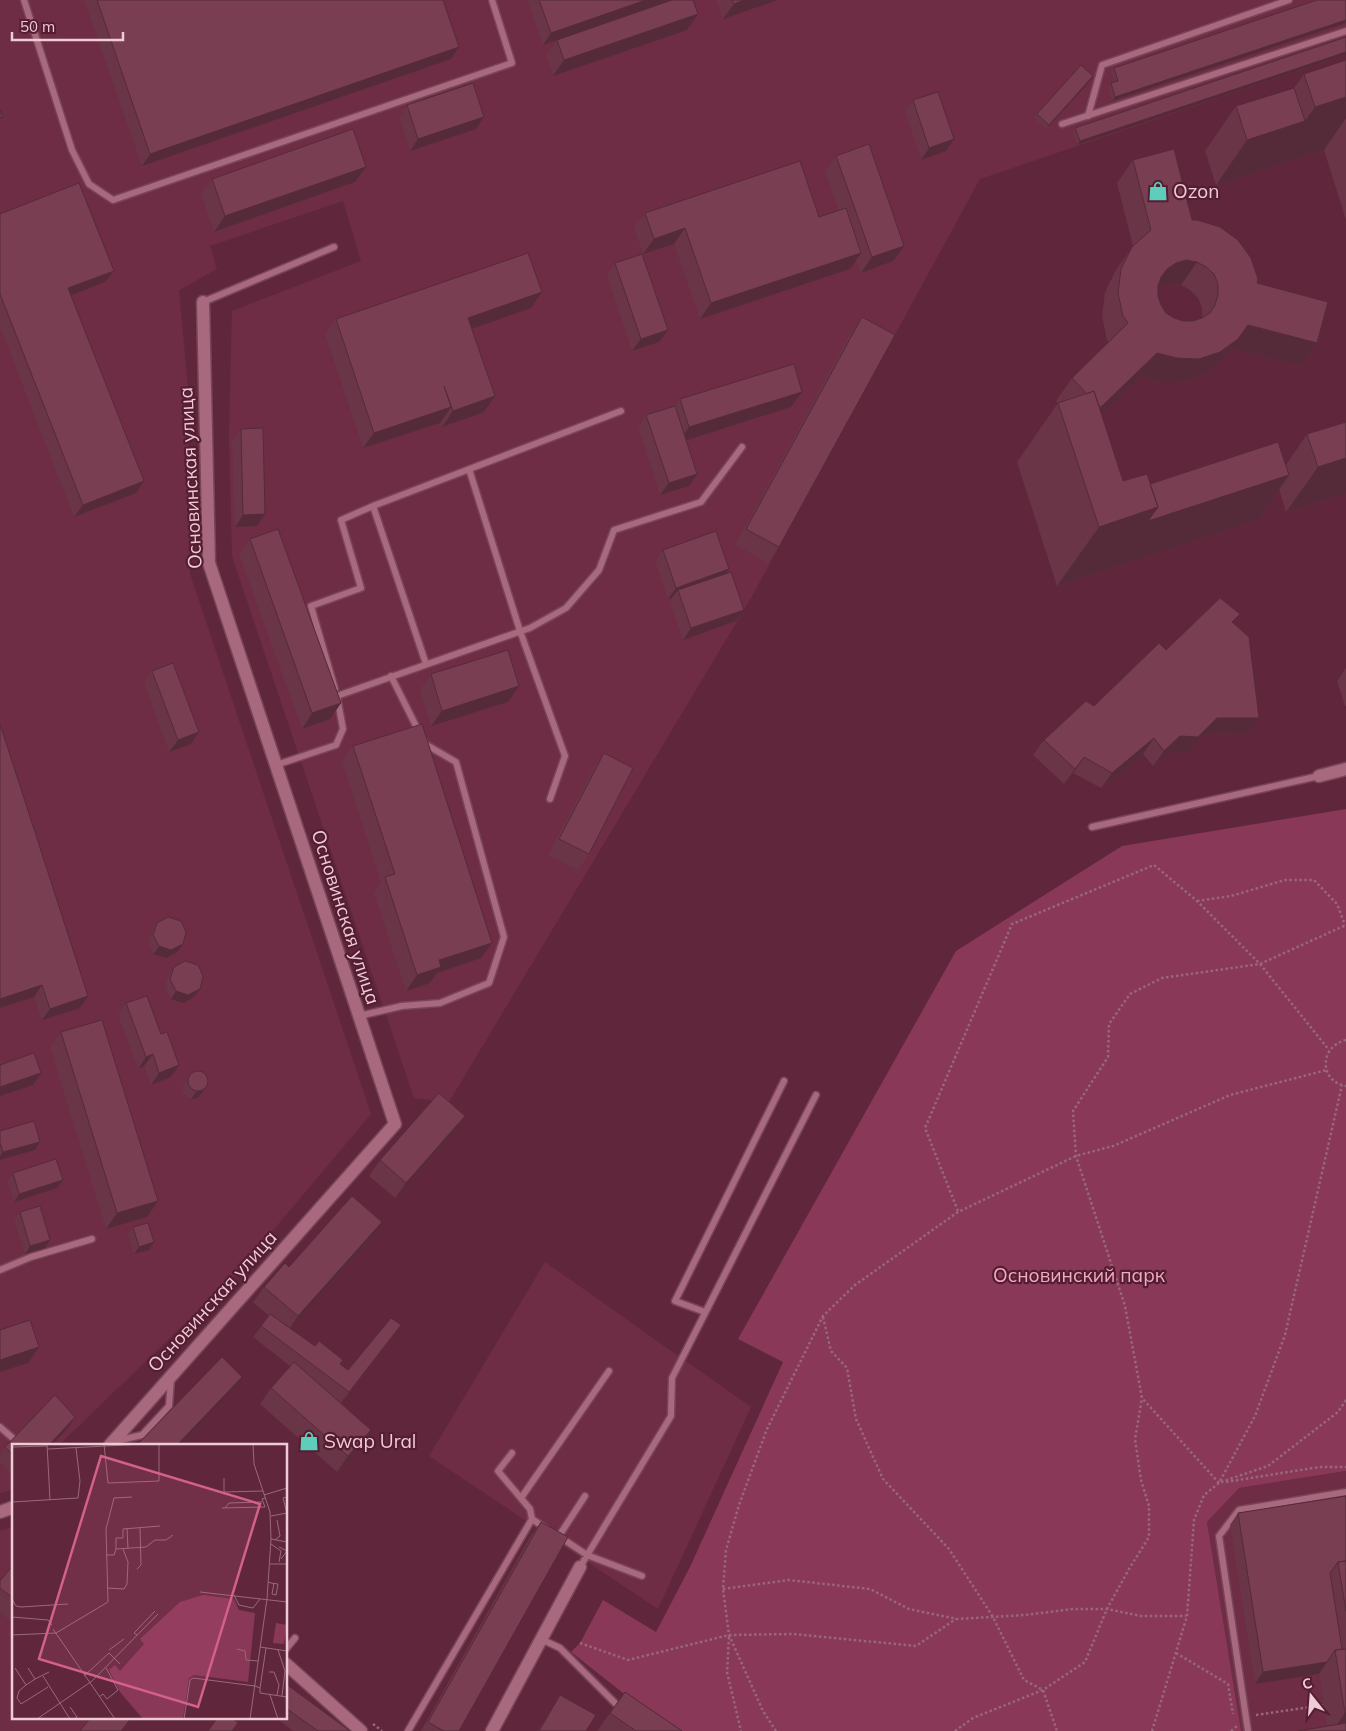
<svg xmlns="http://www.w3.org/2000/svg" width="1346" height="1731" viewBox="0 0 1346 1731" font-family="Mulish,sans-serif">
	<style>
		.built { fill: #6e2d45 }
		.green { fill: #893857 }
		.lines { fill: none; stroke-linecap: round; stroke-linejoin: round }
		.lane-casing { stroke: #774558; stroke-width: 9 }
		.street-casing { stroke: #774558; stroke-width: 15 }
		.path { stroke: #986778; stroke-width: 2.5; stroke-dasharray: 2.5 2.5; stroke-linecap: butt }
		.lane { stroke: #a8687d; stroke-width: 6 }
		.street { stroke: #a8687d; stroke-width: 12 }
		.wall { fill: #693547; fill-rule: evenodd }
		.shaded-wall { fill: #552b3a }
		.building { fill: #7a3e53; stroke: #552b3a; fill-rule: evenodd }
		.labels { text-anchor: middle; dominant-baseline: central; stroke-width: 4.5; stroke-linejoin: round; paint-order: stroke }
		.poi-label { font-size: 19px; fill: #efcbd5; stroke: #541d32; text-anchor: start }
		.street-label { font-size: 19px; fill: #efcbd5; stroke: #541d32 }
		.park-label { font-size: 19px; fill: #f2aac0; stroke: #541d32 }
		.inset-road { fill: none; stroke: #996979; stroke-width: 1 }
		.view { fill: #d4608c; fill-opacity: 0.15; stroke: #d4608c; stroke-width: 2.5 }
		.inset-edge { fill: none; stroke: #efcbd5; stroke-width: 2.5 }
	</style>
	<rect width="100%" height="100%" fill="#60273c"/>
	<!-- built -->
	<path class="built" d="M0 0H1346V55L980 179 751 598 449 1102 414 1098 232 556 229 436 232 311 361 261 343 201 210 246 217 269 179 290 188 388 190 574 371 1114 238 1272 59 1445H14V1489L0 1493Z
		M545 1262 751 1407 658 1609 429 1456Z
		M1346 1471V1731H1241L1207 1522 1239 1488Z
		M14 1526V1717H134L122 1731H0V1531Z"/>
	<!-- green -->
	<path class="green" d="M1346 809V1471L1239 1488 1207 1522 1241 1731H664L656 1719 571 1652 580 1643 603 1600 656 1632 690 1567 783 1362 738 1339 956 951 1122 846Z"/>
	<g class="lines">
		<defs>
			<path id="lane" d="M24 0 72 150 89 184 113 200 512 63 492 0
				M1088 116 1102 65 1289 0
				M1062 124 1346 31
				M203 302 334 247
				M469 469 520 631 565 756 550 799
				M373 506 426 664
				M391 676 419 732
				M335 689 311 606 361 588 341 520 373 506 621 411
				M276 765 336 745 343 729 337 696 530 628 566 608 599 570 614 530 701 502 742 447
				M1092 827 1319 776
				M359 1016 402 1006 440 1003 489 983 504 937 456 762 425 744 424 741
				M0 1270 31 1257 92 1239
				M705 1312 675 1301 784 1081
				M0 1427 15 1440
				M116 1441 142 1435 169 1406 171 1379
				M512 1453 498 1471 530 1509 532 1519
				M521 1498 609 1371
				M559 1536 585 1496
				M560 1537 587 1555 642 1576
				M580 1567 671 1416 672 1378 816 1095
				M541 1639 560 1648 621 1709
				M286 1649 295 1638
				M408 1731 532 1519 545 1528
				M1248 1731 1219 1536 1239 1510 1346 1492"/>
			<path id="street" d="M1319 776 1346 769
				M110 1445 395 1124 209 563 203 302
				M0 1512 14 1507
				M286 1664 361 1731
				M492 1731 580 1567"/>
		</defs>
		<!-- lane casing -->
		<use href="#lane" class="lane-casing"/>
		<!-- street casing -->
		<use href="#street" class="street-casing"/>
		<!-- path -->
		<path class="path" d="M1197 901 1231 896 1285 880H1314L1337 904 1345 925
			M1346 1040C1320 1046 1318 1081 1346 1086
			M958 1211 925 1128 1012 924 1154 865 1197 901 1260 964 1329 1050
			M823 1317 831 1351 847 1368 856 1419 883 1479 949 1549 993 1617 1024 1680 1043 1690 1057 1731
			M1221 1482 1268 1466 1338 1412 1346 1400
			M1226 1482 1319 1467H1346
			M1219 1483 1142 1398 1125 1306 1076 1156 1073 1111 1108 1057 1109 1024 1130 994 1162 978 1260 964 1346 925
			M723 1589 789 1580 870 1589 909 1609 957 1619 1025 1615 1073 1609H1107L1141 1616H1186
			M729 1637 727 1672 741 1731
			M580 1643 628 1660 729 1635 793 1634 916 1646 956 1619
			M1176 1653 1228 1684 1233 1714
			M1256 1715 1324 1705
			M373 1724 382 1731
			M776 1731 763 1711 729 1635 723 1589 726 1550 739 1505 767 1429 823 1316 855 1285 958 1212 1076 1156 1113 1146 1230 1095 1327 1070
			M955 1731 973 1718 1043 1690 1085 1662 1107 1609 1129 1569 1149 1537V1506L1141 1480 1135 1439 1142 1398
			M1152 1731 1187 1616 1194 1520 1204 1495 1219 1483 1255 1416 1285 1335 1342 1085
			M1231 1731 1237 1726"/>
		<!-- lane -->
		<use href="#lane" class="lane"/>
		<!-- street -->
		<use href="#street" class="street"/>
	</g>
	<!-- wall -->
	<path class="wall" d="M84 0H443L451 59 142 166Z
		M527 0H671L698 14 687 30 553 76 546 55 557 40 543 45Z
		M716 0H778L723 19Z
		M1346 0V23L1112 101 1108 87 1111 83 1115 82 1111 72 1114 68Z
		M1346 37V55L1077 145 1072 132 1075 128Z
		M1346 60V220L1324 150 1216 185 1205 151 1236 106 1294 88 1304 74Z
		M1091 80 1046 129 1034 118 1037 114Z
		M913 100 954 139 946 151 921 160 905 112Z
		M407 105 476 129 410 151 399 117Z
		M836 156 904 246 893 261 861 273 856 260 850 269 700 319 674 244 643 254 634 228 645 213 819 217 839 211 825 171Z
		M1133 160 1192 220 1257 283 1317 343 1301 366 1232 348 1221 362 1203 375 1182 382H1160L1141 376 1101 415 1123 481 1150 484 1286 465 1307 434 1346 422V493L1286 512 1279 489 1258 520 1057 586 1017 462 1058 403 1056 401 1072 378 1109 342 1107 340 1102 316 1105 292 1116 270 1133 246 1117 183ZM1170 284 1181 285 1190 290 1198 298 1202 307V318L1193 321H1183L1174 318 1166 313 1161 305 1158 296V287L1160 286Z
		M366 167 355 182 214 232 201 194 212 179Z
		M0 214 114 271 105 282 71 296 144 481 136 493 74 517 0 327Z
		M615 263 668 330 659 342 632 351 607 275Z
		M531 308 471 329 484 412 442 427 440 422V423L363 448 325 334 336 319Z
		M862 317 779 547 768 563 735 545 851 332Z
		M680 399 791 407 686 440 689 486 660 495 638 427 646 415 675 406Z
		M241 429 265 514 257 526 235 527 232 441Z
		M250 539 341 703 330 719 302 729 239 554Z
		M663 550 729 569 727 573 744 610 736 621 683 640 670 602 672 598 668 599 655 561Z
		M1240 614 1234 623 1248 733 1206 734 1187 753 1169 752 1153 766 1143 754 1101 788 1073 773 1064 784 1033 755 1044 740 1094 706 1166 650Z
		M1346 668V706H1345L1337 681Z
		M152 671 191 744 169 752 144 683Z
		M431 674 508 702 431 726 420 690Z
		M0 724 80 1008 42 1020 34 997 0 1008Z
		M353 746 492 943 481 958 437 973 430 983 406 991 374 893 381 883 342 761Z
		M604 753 589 854 578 870 548 855 593 769Z
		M157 923 183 944 177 952 166 958 154 954 148 943 152 931Z
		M174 967 194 997 183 1003 171 999 165 987 169 975Z
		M126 1003 161 1034 179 1065 171 1077 151 1085 144 1066 138 1069 118 1015Z
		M61 1032 158 1201 147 1217 106 1229 50 1048Z
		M192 1073 198 1098 191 1099 184 1095 182 1087Z
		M465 1116 454 1132 395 1198 369 1176 380 1160Z
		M0 1131 35 1150 0 1160Z
		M13 1173 63 1180 57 1188 14 1202 7 1181Z
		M20 1212 50 1240 45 1248 25 1254 14 1220Z
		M133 1227 154 1242 149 1250 134 1254 128 1235Z
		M371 1238 290 1328 348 1370 401 1325 393 1337 341 1403 360 1446 337 1472 260 1404 271 1388 290 1366 253 1337 269 1316 253 1302 264 1287 289 1267Z
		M67 1429 14 1445V1476L0 1462V1454L5 1447Z
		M1346 1496V1731L1327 1726 1319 1674 1255 1684 1230 1525 1238 1513Z
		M541 1522 459 1731H421L530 1537Z
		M14 1564V1624L0 1612V1581Z
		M14 1626V1640L7 1635Z
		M286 1684 350 1731H293L275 1717H286Z
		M625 1692 682 1731H597Z
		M560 1695 586 1731H538Z"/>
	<!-- shaded-wall -->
	<path class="shaded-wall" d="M646 0H671L543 45 551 33Z
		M744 0H778L723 19 734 4Z
		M698 14 687 30 553 76 564 60Z
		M1346 20V23L1112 101 1115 97Z
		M459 47 451 59 142 166 150 154Z
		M1346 52V55L1077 145 1080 141Z
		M1093 76 1091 80 1046 129 1049 125Z
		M1346 97V118L1324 150 1216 185 1247 140 1305 121 1315 107Z
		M484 117 476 129 410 151 418 139Z
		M954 139 946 151 921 160 929 148Z
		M366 167 355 182 214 232 225 216Z
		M685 228 674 244 643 254 654 239Z
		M904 246 893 261 861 273 872 257Z
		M861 253 850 269 700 319 711 303Z
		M1186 260 1197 262 1181 285 1170 284 1160 286 1151 292 1167 269 1176 263Z
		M114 271 105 282 60 300 68 288Z
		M542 292 531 308 457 334 468 318Z
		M1248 325 1317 343 1301 366 1232 348 1221 362 1203 375 1182 382H1160L1141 376 1085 431 1101 407 1157 353Z
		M668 330 659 342 632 351 641 339Z
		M802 392 791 407 678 443 689 427Z
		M495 396 484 412 442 427 453 411Z
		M451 407 440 423 363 448 374 433Z
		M1346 458V493L1286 512 1318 467Z
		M697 474 689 486 660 495 669 483Z
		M1289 475 1258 520 1057 586 1099 527 1158 507Z
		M144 481 136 493 74 517 83 505Z
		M265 514 257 526 235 527 243 515Z
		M729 569 721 581 678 590 672 598 668 599 676 588Z
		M744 610 736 621 683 640 691 628Z
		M1240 614 1229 630 1232 622Z
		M519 686 508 702 431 726 442 711Z
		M341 703 330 719 302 729 312 713Z
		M1217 718H1259L1248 733 1206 734 1187 753 1169 752 1153 766 1164 751 1180 736Z
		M199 732 191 744 169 752 178 740Z
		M1154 738 1143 754 1101 788 1112 773Z
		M1084 757 1073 773 1064 784 1075 769Z
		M492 943 481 958 437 973 430 983 406 991 417 975 439 960Z
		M183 944 177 952 166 958 154 954 159 946Z
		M42 985 34 997 0 1008V999Z
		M200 989 194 997 183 1003 171 999 176 991Z
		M88 996 80 1008 42 1020 50 1009Z
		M153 1054 144 1066 138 1069 146 1057Z
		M179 1065 171 1077 151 1085 159 1073Z
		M41 1073 33 1085 0 1096V1087Z
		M204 1090 198 1098 191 1099 196 1092Z
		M465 1116 454 1132 395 1198 406 1183Z
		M40 1142 35 1150 0 1160V1156L3 1152Z
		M63 1180 57 1188 14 1202 19 1194Z
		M158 1201 147 1217 106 1229 117 1213Z
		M382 1222 371 1238 287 1332 298 1316Z
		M50 1240 45 1248 25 1254 30 1246Z
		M154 1242 149 1250 134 1254 139 1247Z
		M401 1325 393 1337 340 1403 349 1392Z
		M39 1347 28 1363 0 1372V1360Z
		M242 1377 237 1385 179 1445H177Z
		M75 1417 67 1429 52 1445H49Z
		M371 1430 360 1446 337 1472 348 1456Z
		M1327 1662 1319 1674 1255 1684 1263 1672Z
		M1345 1713H1346V1731H1333Z
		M132 1717H134L122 1731H121Z"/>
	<!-- building -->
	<path class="building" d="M97 0H443L459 47 150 154Z
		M539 0H646L551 33Z
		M672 0H693L698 14 564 60 557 40Z
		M732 0H744L734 4Z
		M1317 0H1346V20L1115 97 1111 83 1118 81 1114 68Z
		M1346 37V52L1080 141 1075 128Z
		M1346 60V97L1315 107 1304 74Z
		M1081 65 1093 76 1049 125 1037 114Z
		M473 83 484 117 418 139 407 105Z
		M1294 88 1305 121 1247 140 1236 106Z
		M938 92 954 139 929 148 913 100Z
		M0 110 3 117 0 118Z
		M353 129 366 167 225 216 212 179Z
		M869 144 904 246 872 257 836 156Z
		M1174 149 1192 220H1197L1220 227 1238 240 1251 258 1258 279 1257 283 1328 302 1317 343 1248 325 1238 339 1220 352 1199 359 1177 358 1157 353 1101 407 1098 404 1094 391 1087 394 1072 378 1128 323 1123 316 1118 293 1121 269 1132 247 1151 230 1133 160ZM1186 260 1197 262 1206 267 1214 274 1218 284V295L1215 305 1210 313 1202 318 1193 321H1183L1174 318 1166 313 1161 305 1158 296V286L1161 277 1167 269 1176 263Z
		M800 161 819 217 846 208 861 253 711 303 685 228 654 239 645 213Z
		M79 183 114 271 68 288 144 481 83 505 0 294V214Z
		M528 253 542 292 468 318 495 396 453 411 444 386 451 407 374 433 336 319Z
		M642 254 668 330 641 339 615 263Z
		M862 317 895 335 779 547 746 529Z
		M794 364 802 392 689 427 680 399Z
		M1094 391 1123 481 1147 474 1158 507 1099 527 1058 403Z
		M675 406 697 474 669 483 646 415Z
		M1346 422V458L1318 467 1307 434Z
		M263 428 265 514 243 515 241 429Z
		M1278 442 1289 475 1148 521 1158 507 1150 484Z
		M278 529 341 703 312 713 250 539Z
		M716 531 729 569 676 588 663 550Z
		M731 572 744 610 691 628 678 590Z
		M1220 598 1240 614 1232 622 1249 637 1259 718H1217L1198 737 1180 736 1164 751 1154 738 1112 773 1084 757 1075 769 1044 740 1086 701 1094 706 1159 643 1166 650Z
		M508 650 519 686 442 711 431 674Z
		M173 663 199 732 178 740 152 671Z
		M0 724 88 996 50 1009 42 985 0 999Z
		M422 724 492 943 439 960 441 967 417 975 385 877 395 874 353 746Z
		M604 753 633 768 589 854 559 839Z
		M168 917 181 921 186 932 183 944 171 950 159 946 153 935 157 923Z
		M185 961 198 965 203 976 200 989 188 995 176 991 170 979 174 967Z
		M147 996 161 1034 167 1032 179 1065 159 1073 153 1054 146 1057 126 1003Z
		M102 1020 158 1201 117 1213 61 1032Z
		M34 1053 41 1073 0 1087V1065Z
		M188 1081a10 10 0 1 1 20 0a10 10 0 1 1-20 0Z
		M439 1093 465 1116 406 1183 380 1160Z
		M34 1121 40 1142 3 1152 0 1143V1131Z
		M56 1159 63 1180 19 1194 13 1173Z
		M352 1196 382 1222 298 1316 264 1287 285 1263 289 1267Z
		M40 1206 50 1240 30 1246 20 1212Z
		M148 1223 154 1242 139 1247 133 1227Z
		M270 1314 315 1346 319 1341 343 1360 340 1364 348 1370 391 1318 401 1325 349 1392 261 1326Z
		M30 1320 39 1347 0 1360V1330Z
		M222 1357 242 1377 177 1445H137Z
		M294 1362 371 1430 348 1456 271 1388Z
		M55 1395 75 1417 49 1445H14V1456L5 1447Z
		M1346 1496V1561L1338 1562 1330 1573 1342 1649 1335 1650 1327 1662 1263 1672 1238 1513Z
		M541 1522 568 1537 459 1731H444L428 1722Z
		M1346 1561V1611L1338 1562Z
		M14 1564V1599L0 1588V1581Z
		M1346 1649V1713H1345L1335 1650Z
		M286 1684 350 1731H318L286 1708Z
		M625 1692 682 1731H636L610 1713Z
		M560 1695 596 1715 586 1731H539Z
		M91 1717H132L121 1731H80Z
		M218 1717H231L238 1723 232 1731H208Z
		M1346 1723V1731H1298Z"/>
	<!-- icons -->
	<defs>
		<symbol id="shop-bare" viewBox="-9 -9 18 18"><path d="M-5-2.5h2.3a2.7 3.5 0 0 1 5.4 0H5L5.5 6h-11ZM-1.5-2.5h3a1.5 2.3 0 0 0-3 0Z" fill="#5dceb9" stroke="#541d32" stroke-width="2.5" paint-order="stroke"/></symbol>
	</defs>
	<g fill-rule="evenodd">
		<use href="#shop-bare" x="1144" y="177" width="28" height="28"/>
		<use href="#shop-bare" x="295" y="1427" width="28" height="28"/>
	</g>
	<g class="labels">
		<!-- poi labels -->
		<g class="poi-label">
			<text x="1173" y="191">Ozon</text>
			<text x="324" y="1441">Swap Ural</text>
		</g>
		<!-- street labels -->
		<g class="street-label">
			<text transform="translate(190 478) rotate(-93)">Основинская улица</text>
			<text transform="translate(346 917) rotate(72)">Основинская улица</text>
			<text transform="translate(212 1301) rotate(-48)">Основинская улица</text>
		</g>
		<!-- park labels -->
		<g class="park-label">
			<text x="1079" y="1275">Основинский парк</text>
		</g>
	</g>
	<!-- overview -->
	<g transform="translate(12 1444)">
		<rect width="275" height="275" fill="#60273c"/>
		<path d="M191 151 222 155 227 166 243 169 236 238 182 231 177 234 171 275H131L108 248 97 226 103 221 108 227 132 200 128 195 168 158ZM264 179 275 181 272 200 261 199Z" fill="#893857"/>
		<path class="inset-road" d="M35 0 38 56M92 0 96 39 147 37V0M0 3 35 2M36 5 132 0M212 34V48L251 47M252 51 275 44M0 58 66 54 68 37 64 4M210 64 253 63 250 55 253 54M213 64 217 59 250 58M275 69 271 54 275 53M259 72 275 69M115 84 116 105M259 95 275 98M263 96 268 92 265 76M259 100 269 107 267 118M267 103 275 107 269 115M104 105V94H111V85L148 82M94 111H102L104 105 134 103 143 96H154L161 91M258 120H275M125 125 129 121 128 84M256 138 259 139 266 140 264 151 260 150 262 139M95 144 112 145 115 140 116 118 111 105M188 148 275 158M222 151 227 161 241 164 248 155M0 155 4 162 9 163 56 160M0 173 36 176 40 181M41 185 103 275M0 191 44 189 96 158 94 85 102 54 120 53M125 191 122 189 143 167M248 203 275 207M225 205 233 207 234 216 246 217M97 206 112 195M266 206 273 227 270 252M3 224 14 241 23 235M16 224 23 235 37 228M257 228H262L267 241 265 251M31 232 58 275M72 232 97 209 108 220M14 241 7 247 5 254 9 260 36 243M248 244 254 204M258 251 266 275M87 253 91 250 95 255 106 246 94 224M58 263 65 273 62 275M25 275 80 237 146 170M172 275 178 236 181 234 243 242 248 244V249L275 253M238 275 255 155 259 95 258 68 242 20 241 0"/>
		<path class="view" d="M89 12 248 60 186 263 27 215Z"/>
		<rect width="275" height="275" class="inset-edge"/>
	</g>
	<!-- north arrow -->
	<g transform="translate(1311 1696) rotate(343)" stroke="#541d32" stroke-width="4" paint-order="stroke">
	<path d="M0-4L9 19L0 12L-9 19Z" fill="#efcbd5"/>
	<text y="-8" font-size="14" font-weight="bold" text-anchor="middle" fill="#efcbd5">С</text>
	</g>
	<!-- scale -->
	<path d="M12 32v8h111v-8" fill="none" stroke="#efcbd5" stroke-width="2.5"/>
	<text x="20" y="32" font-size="15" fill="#efcbd5" stroke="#541d32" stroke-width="4" paint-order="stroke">50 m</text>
</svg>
